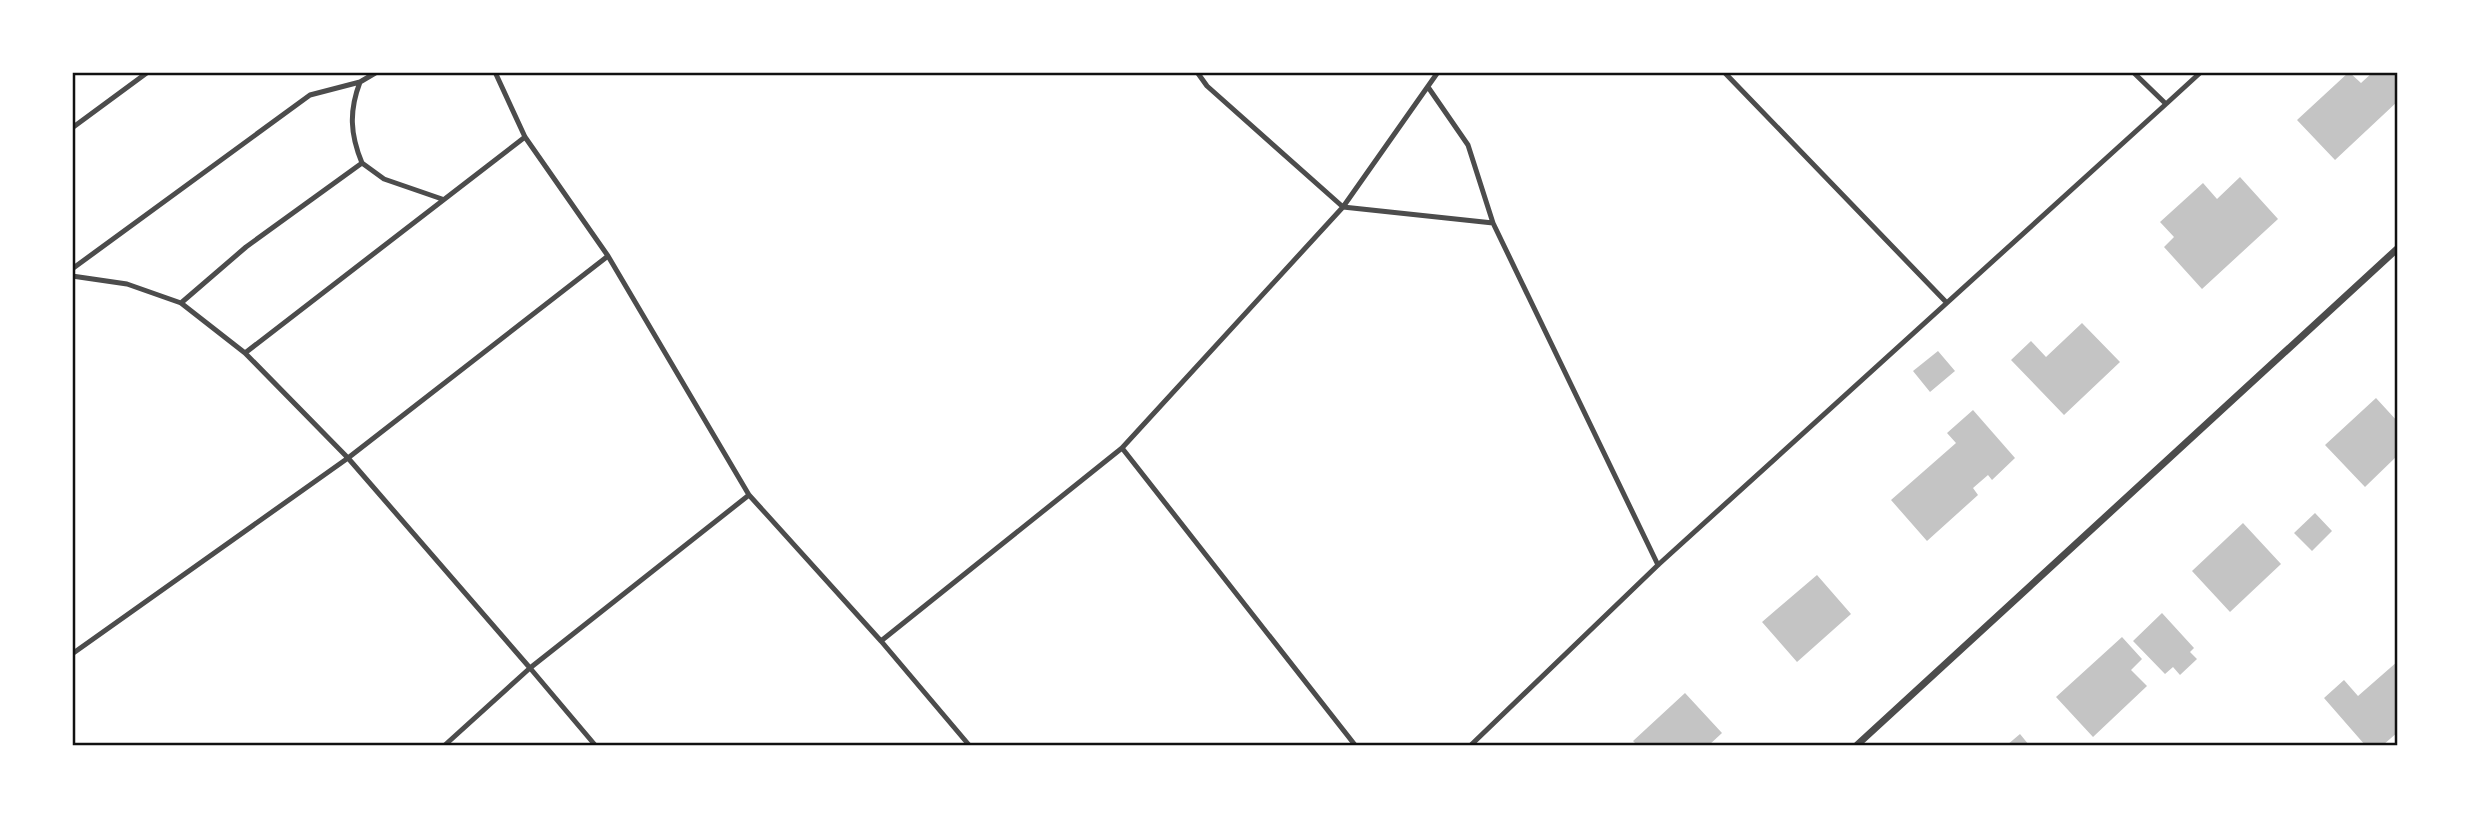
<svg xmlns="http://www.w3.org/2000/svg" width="2470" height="817" viewBox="0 0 2470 817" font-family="'Fira Sans',sans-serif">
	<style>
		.building { fill: #c4c4c4 }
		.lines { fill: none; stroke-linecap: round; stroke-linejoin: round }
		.service { stroke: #4c4c4c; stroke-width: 5 }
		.minor { stroke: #4c4c4c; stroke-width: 7 }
		.neatline { fill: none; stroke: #111; stroke-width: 2.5 }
	</style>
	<rect width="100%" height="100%" fill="#fff"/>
	<!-- building -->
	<path class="building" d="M2349 72 2361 83 2373 72H2398V101L2335 160 2297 120Z
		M2240 177 2278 219 2202 289 2164 247 2174 237 2160 222 2203 183 2217 199Z
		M2082 323 2120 362 2064 415 2011 360 2031 341 2046 357Z
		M1938 351 1955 371 1930 392 1913 371Z
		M2376 398 2398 422V455L2365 487 2325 445Z
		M1973 410 2015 458 1992 480 1988 475 1973 488 1978 495 1927 541 1891 500 1956 443 1947 433Z
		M2315 513 2332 531 2312 551 2294 533Z
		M2243 523 2281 564 2230 612 2192 571Z
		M1817 575 1851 614 1797 662 1762 622Z
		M2162 613 2194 648 2190 652 2197 659 2180 675 2173 667 2165 674 2133 641Z
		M2122 637 2142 659 2131 670 2147 686 2093 737 2056 697Z
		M2398 661V732L2383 745H2365L2324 698 2344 680 2358 696Z
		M1685 693 1722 733 1709 745H1637L1633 741Z
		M2020 734 2029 745H2007Z"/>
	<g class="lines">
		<!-- service -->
		<path class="service" d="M495 72 525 137 608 256 749 495 881 641 1122 448 1355 745
			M1197 72 1207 86 1343 207 1438 72
			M1724 72 1946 302
			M1428 87 1468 145 1493 223
			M2166 104 2201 72
			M72 128 148 72
			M362 163 384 179 442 199
			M72 269 310 95 360 82 377 72
			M72 276 127 284 181 303 246 247 362 163C350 134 349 111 360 82
			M181 303 245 353 348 458 530 668 749 495
			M245 353 525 137
			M1122 448 1343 207 1493 223 1658 565
			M881 641 969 745
			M72 654 348 458 608 256
			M445 745 530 668 595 745
			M1471 745 1658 565 2166 104 2133 72"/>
		<!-- minor -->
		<path class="minor" d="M1857 745 2398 248"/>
	</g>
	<!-- border -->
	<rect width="2470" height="817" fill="none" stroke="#ffffff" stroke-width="147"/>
	<rect x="74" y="74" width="2322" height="670" class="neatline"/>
</svg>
